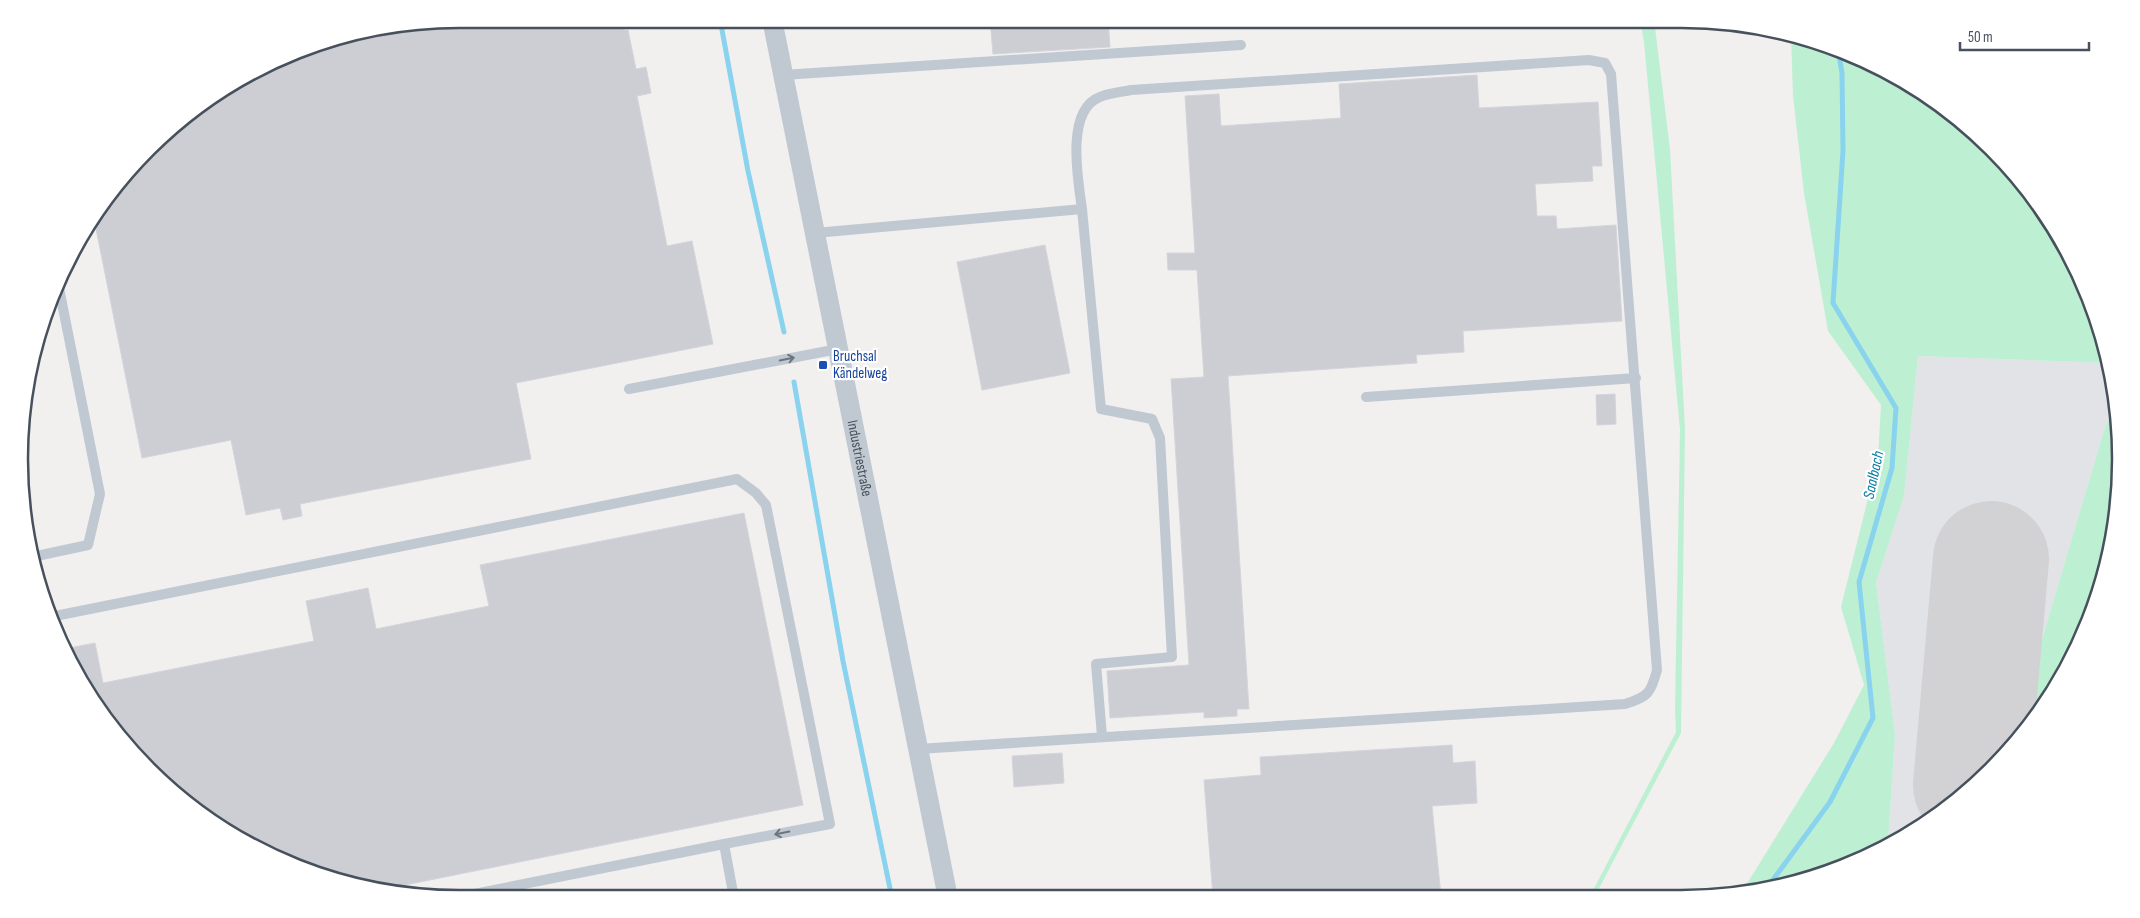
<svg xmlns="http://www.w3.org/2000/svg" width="2140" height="918" viewBox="0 0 2140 918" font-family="'Sofia Sans Condensed',sans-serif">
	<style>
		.airport { fill: #e1e3e7 }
		.green { fill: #bdf0d3 }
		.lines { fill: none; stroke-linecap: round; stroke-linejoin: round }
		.stream { stroke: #89d3ee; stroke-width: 5 }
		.runway { stroke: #d2d2d4; stroke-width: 116 }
		.building { fill: #ccced4; stroke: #d3d5db }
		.service { stroke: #c0c9d1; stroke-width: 10 }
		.minor { stroke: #c0c9d1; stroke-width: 20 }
		.oneway { stroke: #6b7580 }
		.transit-dot { fill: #1a4fb4; stroke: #fff; stroke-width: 2 }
		.labels { text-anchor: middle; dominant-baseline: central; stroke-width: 4.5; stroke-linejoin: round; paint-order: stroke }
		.transit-label { font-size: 15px; fill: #164399; stroke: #fff; text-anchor: start }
		.street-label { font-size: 15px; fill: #47515d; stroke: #fff }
		.water-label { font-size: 16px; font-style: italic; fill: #097ca6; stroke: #fff }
		.rim { fill: none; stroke: #47515d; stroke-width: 2.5 }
	</style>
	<rect width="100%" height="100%" fill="#f2efef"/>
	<!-- airport -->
	<path class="airport" d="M1918 356 2109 363 2116 405 2105 427 2032 673 2028 724 1949 808 1888 843 1895 735 1876 583 1904 496Z"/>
	<!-- green -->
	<path class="green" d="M1640 19H1654L1670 149 1685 429 1681 733 1595 896H1590L1676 732 1675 710 1680 430 1644 42Z
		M1791 37 1823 42 1901 78 1971 128 2030 191 2076 265 2106 345 2109 363 1918 356 1904 496 1876 583 1895 735 1888 843 1850 866 1740 895 1834 743 1864 685 1841 607 1878 458 1881 405 1828 331 1804 193 1793 96Z
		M2116 405 2120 431 2117 517 2098 601 2047 704 2028 724 2032 673 2105 427Z"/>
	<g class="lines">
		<!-- stream -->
		<path class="stream" d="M720 19 748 171 784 332
			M794 382 843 661 892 898
			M1767 888 1830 802 1873 718 1859 582 1892 468 1896 408 1833 303 1843 151 1842 73 1838 49"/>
		<!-- runway -->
		<path class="runway" d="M1971 785 1991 559"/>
	</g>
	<!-- building -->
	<path class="building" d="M459 19H622L624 30H628L636 69 646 67 651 93 637 96 667 246 692 241 713 344 516 383 531 459 300 504 302 516 283 520 280 508 246 515 231 440 142 458 94 219 169 128 239 78 317 42Z
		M990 19H1108L1110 47 993 54Z
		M1477 75 1479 108 1598 102 1602 166H1592L1593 181 1535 184 1537 216H1556L1557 229 1616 225 1622 321 1463 331 1464 352 1416 355 1417 363 1228 376 1249 709H1237V716L1204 718V712L1110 718 1107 671 1189 665 1171 379 1204 377 1197 270H1168L1167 253H1195L1185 96 1219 94 1221 126 1341 118 1339 84Z
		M1045 245 1070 373 982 390 957 262Z
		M1615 394 1616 424 1597 425 1596 395Z
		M744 513 803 805 390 888 317 876 239 840 169 790 78 679 64 649 95 643 103 683 314 641 306 601 368 588 376 629 489 606 480 565Z
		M1452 745 1453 763 1475 761 1477 803 1432 806 1441 896 1213 897 1204 780 1261 775 1260 757Z
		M1062 753 1064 783 1014 787 1012 756Z"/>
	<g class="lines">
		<!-- service -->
		<path class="service" d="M783 75 1241 45
			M1082 209 1101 409 1152 419 1160 438 1172 657 1096 664 1102 736
			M815 233 1082 209C1078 180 1065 110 1100 97 1109 93 1121 92 1131 90L1589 60 1605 63 1611 74 1657 670C1651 693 1648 697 1625 704L918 749
			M629 389 838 349
			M1366 397 1636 378
			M32 557 88 545 100 494 59 288
			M50 617 737 479 756 493 766 505 830 824 724 844
			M454 898 724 844 734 898"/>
		<!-- minor -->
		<path class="minor" id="s1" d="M772 19 948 898"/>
	</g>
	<!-- one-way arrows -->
	<defs><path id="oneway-shaft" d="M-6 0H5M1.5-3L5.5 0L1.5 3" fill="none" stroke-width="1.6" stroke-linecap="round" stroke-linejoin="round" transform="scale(1.25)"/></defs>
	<g class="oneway">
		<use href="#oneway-shaft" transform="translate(787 359) rotate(-11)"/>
		<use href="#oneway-shaft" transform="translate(782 833) rotate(169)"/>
	</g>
	<!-- markers -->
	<rect class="transit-dot" x="818" y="360" width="10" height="10" rx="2.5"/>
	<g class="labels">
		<!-- transit labels -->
		<g class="transit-label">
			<text x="833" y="356">Bruchsal<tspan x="833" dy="17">Kändelweg</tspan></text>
		</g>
		<!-- street labels -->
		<g class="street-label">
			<text stroke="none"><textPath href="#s1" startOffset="448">Industriestraße</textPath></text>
		</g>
		<!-- water labels -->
		<g class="water-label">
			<text transform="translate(1874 475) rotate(-78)">Saalbach</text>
		</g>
	</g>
	<!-- crop -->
	<path d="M0 0H2140V918H0ZM459 28H1681A431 431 0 0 1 2112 459V459A431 431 0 0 1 1681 890H459A431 431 0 0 1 28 459V459A431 431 0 0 1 459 28Z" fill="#fff" fill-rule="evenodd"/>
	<path class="rim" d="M459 28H1681A431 431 0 0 1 2112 459V459A431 431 0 0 1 1681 890H459A431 431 0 0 1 28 459V459A431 431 0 0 1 459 28Z"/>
	<!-- scale -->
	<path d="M1960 42v8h129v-8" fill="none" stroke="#47515d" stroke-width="2.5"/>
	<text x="1968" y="42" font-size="15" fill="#47515d" stroke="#ffffff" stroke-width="4" paint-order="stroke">50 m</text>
</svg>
